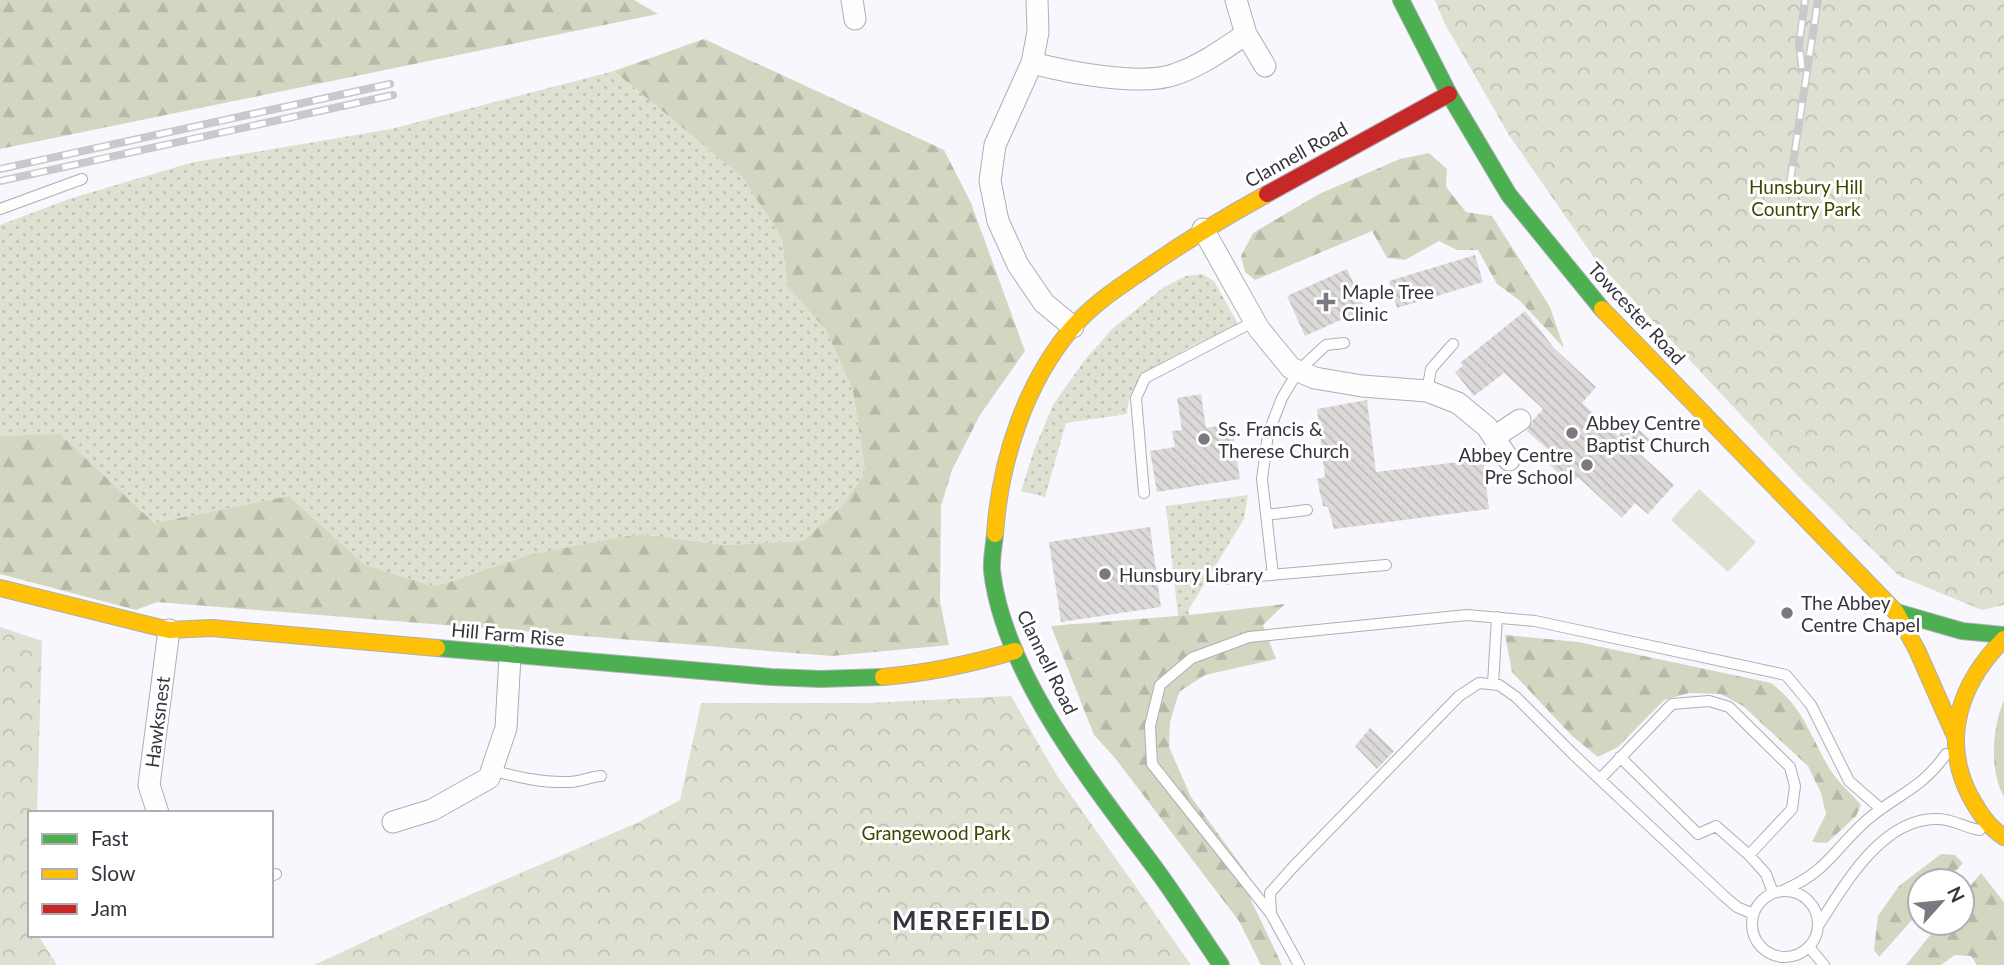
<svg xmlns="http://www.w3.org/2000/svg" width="2004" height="965" viewBox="0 0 2004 965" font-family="Lato,sans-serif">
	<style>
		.grass { fill: url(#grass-dots) }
		.forest { fill: url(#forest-firs) }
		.park { fill: url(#park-crowns) }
		.pitch { fill: #dee1d2 }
		.building { fill: url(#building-back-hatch) }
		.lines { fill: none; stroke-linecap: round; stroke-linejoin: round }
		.lane-casing { stroke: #afaeb4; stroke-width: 12 }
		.street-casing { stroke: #afaeb4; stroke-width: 23 }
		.fast-casing { stroke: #afaeb4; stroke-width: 18 }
		.slow-casing { stroke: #afaeb4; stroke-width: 18 }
		.jam-casing { stroke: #afaeb4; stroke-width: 18 }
		.lane { stroke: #fefeff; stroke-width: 10 }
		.street { stroke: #fefeff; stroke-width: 21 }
		.fast { stroke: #4caf50; stroke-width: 16 }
		.slow { stroke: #ffc107; stroke-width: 16 }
		.jam { stroke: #c62828; stroke-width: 16 }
		.rail-casing { stroke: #c9c8cb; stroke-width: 8 }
		.rail { stroke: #fff; stroke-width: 5; stroke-dasharray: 16; stroke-linecap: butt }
		.poi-dot { fill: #7a7981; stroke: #fff; stroke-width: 2.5 }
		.labels { text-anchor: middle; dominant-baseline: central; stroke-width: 6; stroke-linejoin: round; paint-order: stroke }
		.street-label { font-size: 19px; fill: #36353e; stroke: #fff }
		.park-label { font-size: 19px; fill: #414700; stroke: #fff }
		.poi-label { font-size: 19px; fill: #36353e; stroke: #fff; text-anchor: start }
		.district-label { font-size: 26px; font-weight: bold; letter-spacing: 2px; fill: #36353e; stroke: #fff }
	</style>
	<defs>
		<pattern id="grass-dots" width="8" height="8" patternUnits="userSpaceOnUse" patternTransform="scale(1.75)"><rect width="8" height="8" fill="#dee1d2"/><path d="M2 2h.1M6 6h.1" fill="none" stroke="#bfc2b5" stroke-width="1.8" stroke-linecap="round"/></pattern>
		<pattern id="forest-firs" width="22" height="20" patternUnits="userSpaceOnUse" patternTransform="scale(1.75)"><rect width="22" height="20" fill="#d3d7c2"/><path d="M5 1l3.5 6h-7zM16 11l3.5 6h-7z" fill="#b6b9a8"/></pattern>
		<pattern id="park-crowns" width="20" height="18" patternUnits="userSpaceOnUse" patternTransform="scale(1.75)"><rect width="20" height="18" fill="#dee1d2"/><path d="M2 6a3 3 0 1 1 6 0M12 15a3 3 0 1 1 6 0" fill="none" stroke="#bfc2b5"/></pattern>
		<pattern id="building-back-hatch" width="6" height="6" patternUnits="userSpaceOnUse" patternTransform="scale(1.75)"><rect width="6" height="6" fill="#ddd9d9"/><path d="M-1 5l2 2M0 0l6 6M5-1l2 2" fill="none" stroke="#bebbbb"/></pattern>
	</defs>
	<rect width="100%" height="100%" fill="#f8f7fd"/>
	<!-- grass -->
	<path class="grass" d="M614 71 742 177 782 238 787 286 826 330 853 391 865 472 843 505 803 541 724 545 640 534 433 586 365 565 289 496 154 523 60 435 0 436V225L69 199 190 163 391 129Z
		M1202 274 1214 281 1238 324C1209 339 1158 359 1137 383 1130 392 1128 402 1127 414L1066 423 1045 497 1021 491 1034 450 1053 405 1084 361 1112 329 1164 287 1186 276Z
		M1248 495 1244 519 1189 609V615L1178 616 1166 506Z"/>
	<!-- forest -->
	<path class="forest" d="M0 0H634L658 14 0 149Z
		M704 39 944 150 971 203 1025 351 980 415 952 470 941 506 940 602 949 645 832 656 157 602 136 610 0 574V436L60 434 154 523 289 496 365 565 433 586 457 580 533 554 640 534 724 545 803 541 843 505 865 472 853 391 826 330 787 286 782 238 742 177 614 71Z
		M1429 153 1447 169 1446 187 1466 212 1492 216 1550 307 1564 348 1519 300 1497 284 1478 250H1457L1439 241 1405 260 1387 258 1372 231 1255 280 1245 272 1241 256 1253 233 1319 194 1400 159Z
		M1285 604 1263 625 1276 659 1205 675 1179 692 1170 722 1169 747 1191 797 1247 873 1251 900 1282 965H1261L1239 921 1115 758 1094 735 1051 626 1189 615Z
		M1505 635 1578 642 1771 683C1804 709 1809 733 1829 768 1837 781 1851 793 1861 805L1856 816 1827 843 1812 842 1826 814 1821 793 1808 766 1743 706 1721 694 1689 693 1664 700 1618 747 1598 757 1572 736 1512 672Z
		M2004 700V797C1989 769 1992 729 2004 700Z
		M1941 854 1955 855 1963 863 1947 881H1920V911L1879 957 1874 950 1878 916 1899 886Z
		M1981 873 2004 902V965H1977L1971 956 1955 955 1941 965H1906L1940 923H1962V896Z"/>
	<!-- park -->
	<path class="park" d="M1435 0H2004V605L1982 610 1899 576 1798 476 1595 259 1509 135 1445 24Z
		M0 627 42 641 37 813H30V935H38L57 965H0Z
		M1011 696 1056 774 1191 965H314L414 919 639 822 680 800 701 703H867Z"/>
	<!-- pitch -->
	<path class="pitch" d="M1699 489 1756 542 1728 572 1671 520Z"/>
	<!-- building -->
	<path class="building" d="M1475 255 1483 282 1397 308 1389 281Z
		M1347 269 1365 309 1305 336 1287 296Z
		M1525 311 1554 348 1596 387 1582 403 1618 436 1631 422 1650 440 1639 453 1674 485 1648 514 1635 503 1622 518 1578 477 1571 484 1544 460 1551 452 1527 431 1533 420 1543 409 1504 373 1474 396 1455 372 1463 366 1460 363Z
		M1201 394 1206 428 1232 424 1240 479 1157 492 1150 451 1175 447 1172 431 1182 430 1177 398Z
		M1367 400 1376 472 1483 459 1489 509 1334 529 1328 507 1323 506 1317 479 1325 477 1317 409Z
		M1150 527 1161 607 1061 622 1049 542Z
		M1370 728 1394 751 1377 769 1355 746Z"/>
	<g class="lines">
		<defs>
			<path id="lane" d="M0 209 82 179
				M1427 391 1431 369 1453 344
				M1144 493 1136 398 1145 378 1255 321
				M1266 515 1307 510
				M1273 575 1262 479 1268 434 1282 398 1298 371 1326 345 1344 343
				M1225 579 1386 565
				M1493 684 1497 617
				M1620 757 1698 834 1716 826 1749 855
				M491 770C517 777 542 783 569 782 580 782 589 777 601 776
				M1601 778 1672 704 1709 701 1729 707 1790 767 1795 786 1792 809 1749 855 1766 874 1773 893
				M271 876 276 874
				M1784 890C1827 872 1835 848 1867 820 1896 795 1922 789 1946 754
				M1752 924a33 33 0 1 1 66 0a33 33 0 1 1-66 0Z
				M1271 914 1152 764 1150 726 1160 685 1192 658 1249 637 1467 615 1535 621 1786 675 1811 705 1849 781 1881 809
				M1818 926C1844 886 1882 817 1938 819 1952 819 1966 828 1980 830
				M1809 947 1824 965
				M1299 965 1271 914 1270 893 1294 866 1459 696 1479 683 1499 685 1516 697 1574 755 1724 896 1737 907 1753 914"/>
			<path id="street" d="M852 0 855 19
				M1037 0 1038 32 1032 63 995 145 990 181 998 221 1018 265 1044 303 1073 327
				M1236 0 1246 34 1265 66
				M1032 63C1067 72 1142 87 1176 74 1202 65 1224 49 1246 34
				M1203 229 1259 329 1291 368 1315 378 1362 386 1427 391 1458 403 1487 427 1509 460
				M1494 437 1520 420
				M158 813 149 785 169 630
				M393 822 432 810 489 778 506 728 510 656"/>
			<path id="fast" d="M1401 0 1449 94 1509 195 1602 309
				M995 534C994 546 991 559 992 571 1004 675 1094 786 1155 868 1178 899 1199 933 1221 965
				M1896 612 1962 631 2004 635
				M437 648 771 677 821 679 883 677"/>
			<path id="slow" d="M1602 309 1896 612 1917 650 1955 736
				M995 534C1000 461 1025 383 1073 327 1094 303 1119 287 1144 270 1184 242 1225 217 1267 194
				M0 588 169 630 212 628 437 648
				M2004 639C1961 682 1940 738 1970 796 1979 812 1988 827 2004 837
				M883 677C929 673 971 664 1015 651"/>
			<path id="jam" d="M1267 194 1449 94"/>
		</defs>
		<!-- lane casing -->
		<use href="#lane" class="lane-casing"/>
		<!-- street casing -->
		<use href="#street" class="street-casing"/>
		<!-- fast casing -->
		<use href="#fast" class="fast-casing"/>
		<!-- slow casing -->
		<use href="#slow" class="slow-casing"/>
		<!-- jam casing -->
		<use href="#jam" class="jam-casing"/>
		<!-- lane -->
		<use href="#lane" class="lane"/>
		<!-- street -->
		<use href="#street" class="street"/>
		<!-- fast -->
		<use href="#fast" class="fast"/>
		<!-- slow -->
		<use href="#slow" class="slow"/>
		<!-- jam -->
		<use href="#jam" class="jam"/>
		<defs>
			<path id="rail" d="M1802 68 1799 45 1805 0
				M0 169 390 84
				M0 181 393 95
				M1790 182 1818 0"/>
		</defs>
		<!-- rail casing -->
		<use href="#rail" class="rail-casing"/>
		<!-- rail -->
		<use href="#rail" class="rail"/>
	</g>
	<!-- markers -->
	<g class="poi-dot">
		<path d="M1322.5 291.5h7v7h7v7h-7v7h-7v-7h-7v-7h7z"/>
		<circle cx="1572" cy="433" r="7"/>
		<circle cx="1204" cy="439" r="7"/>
		<circle cx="1587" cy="465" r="7"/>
		<circle cx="1105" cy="574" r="7"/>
		<circle cx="1787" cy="613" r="7"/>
	</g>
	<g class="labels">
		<!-- street labels -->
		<g class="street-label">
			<text transform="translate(1296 154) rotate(-29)">Clannell Road</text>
			<text transform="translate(1637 313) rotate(47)">Towcester Road</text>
			<text transform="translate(508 634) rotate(5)">Hill Farm Rise</text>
			<text transform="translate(1048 662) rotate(64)">Clannell Road</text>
			<text transform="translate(157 722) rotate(-83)">Hawksnest</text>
		</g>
		<!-- park labels -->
		<g class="park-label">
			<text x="1806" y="186">Hunsbury Hill<tspan x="1806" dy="22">Country Park</tspan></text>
			<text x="936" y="832">Grangewood Park</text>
		</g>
		<!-- poi labels -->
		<g class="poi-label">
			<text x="1342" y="291">Maple Tree<tspan x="1342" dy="22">Clinic</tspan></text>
			<text x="1586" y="422">Abbey Centre<tspan x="1586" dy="22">Baptist Church</tspan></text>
			<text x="1218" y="428">Ss. Francis &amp;<tspan x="1218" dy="22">Therese Church</tspan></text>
			<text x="1573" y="454" text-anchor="end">Abbey Centre<tspan x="1573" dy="22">Pre School</tspan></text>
			<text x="1119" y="574">Hunsbury Library</text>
			<text x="1801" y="602">The Abbey<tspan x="1801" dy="22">Centre Chapel</tspan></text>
		</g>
		<!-- district labels -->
		<g class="district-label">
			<text x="972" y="920">MEREFIELD</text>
		</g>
	</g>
	<!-- legend -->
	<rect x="28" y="811" width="245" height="126" fill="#ffffff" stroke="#afaeb2" stroke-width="2"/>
	<rect x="42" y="834" width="35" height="10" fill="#4caf50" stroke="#afaeb2" stroke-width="2"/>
	<text x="91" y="846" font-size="21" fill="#36353e">Fast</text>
	<rect x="42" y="869" width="35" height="10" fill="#ffc107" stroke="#afaeb2" stroke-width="2"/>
	<text x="91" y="881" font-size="21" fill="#36353e">Slow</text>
	<rect x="42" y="904" width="35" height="10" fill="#c62828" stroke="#afaeb2" stroke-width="2"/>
	<text x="91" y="916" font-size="21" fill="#36353e">Jam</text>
	<!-- north arrow -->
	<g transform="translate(1941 902) rotate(63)"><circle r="33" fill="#ffffff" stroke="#afaeb2" stroke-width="2"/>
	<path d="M0-5L12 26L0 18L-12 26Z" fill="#7a7981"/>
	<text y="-10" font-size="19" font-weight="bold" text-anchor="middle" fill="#36353e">N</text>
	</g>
</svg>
